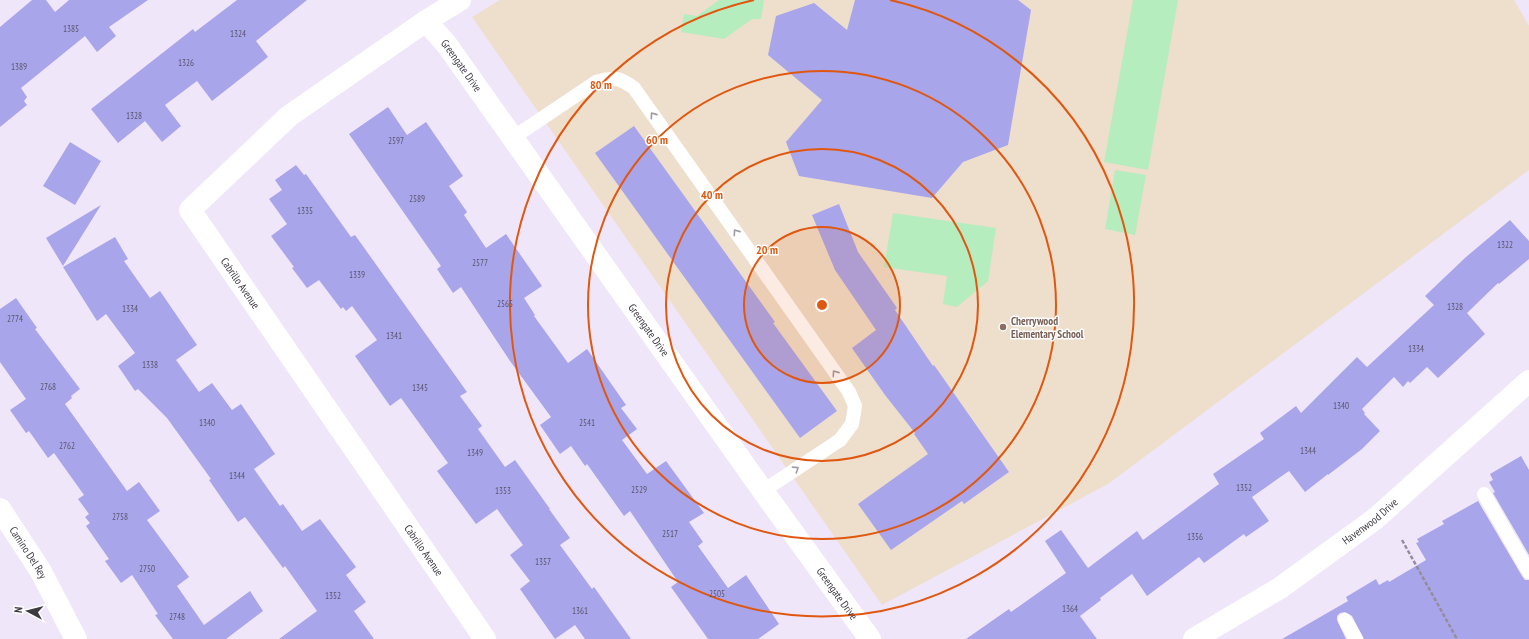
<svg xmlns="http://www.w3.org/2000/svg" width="1529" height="639" viewBox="0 0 1529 639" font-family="'PT Sans Narrow',sans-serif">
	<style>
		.education { fill: #eedecc }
		.green { fill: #b5edbf }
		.building { fill: #a9a5eb }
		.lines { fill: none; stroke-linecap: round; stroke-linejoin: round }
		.path { stroke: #948d9b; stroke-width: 2.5; stroke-dasharray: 4 2; stroke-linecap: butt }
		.lane { stroke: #fff; stroke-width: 14 }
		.street { stroke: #fff; stroke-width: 22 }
		.oneway { stroke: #9e9ca0 }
		.ring { fill: none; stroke: #e0570f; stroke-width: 2 }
		.education-dot { fill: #8d6e63; stroke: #fff; stroke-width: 1.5 }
		.labels { text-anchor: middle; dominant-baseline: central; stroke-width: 3; stroke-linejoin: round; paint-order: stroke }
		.number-label { font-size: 9px; fill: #59556c }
		.street-label { font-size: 11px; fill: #3e3a42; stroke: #fff }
		.education-label { font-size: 11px; font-weight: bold; fill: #785e54; stroke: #fff; text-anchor: start }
		.centre { fill: #e0570f; stroke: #fff; stroke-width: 2 }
		.ring-label { font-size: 12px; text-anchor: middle; font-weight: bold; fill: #e0570f; stroke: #fff; stroke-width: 3; stroke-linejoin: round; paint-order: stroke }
	</style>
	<rect width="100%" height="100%" fill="#f0e6fa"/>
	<!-- education -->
	<path class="education" d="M500 0H1514L1529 26V170L1108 484 882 605 472 17Z"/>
	<!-- green -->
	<path class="green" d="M719 0H764L761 19H752L724 39 681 32 684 14 697 16Z
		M1133 0H1178L1148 170 1104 162Z
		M1115 170 1146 175 1135 235 1105 229Z
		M893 213 996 228 988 281 957 307 943 304 947 276 884 267Z"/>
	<!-- building -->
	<path class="building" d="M32 0H46L55 12 69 0H148L109 27 116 36 97 52 85 36 21 88 27 97 24 101 27 105 0 127V27Z
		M237 0H307L256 41 268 57 212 101 197 81 165 105 181 126 162 142 145 121 118 143 91 109 193 29 195 32Z
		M855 0H1018L1031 10 1008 145 963 162 932 198 799 176 786 142 822 100 768 55 776 16 814 3 847 30Z
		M388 107 407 135 426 122 463 176 449 186 467 212 464 215 486 248 506 234 542 286 524 298 535 315 534 316 568 363 587 349 626 405 621 408 637 429 622 440 647 474 666 461 704 513 689 522 703 542 698 546 728 588 746 575 779 624 758 639H708L671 587 678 582 630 511 624 516 587 464 585 466 571 446 560 454 540 425 551 417 510 361 461 287 453 293 437 269 441 266 349 134Z
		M634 126 775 322 773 323 837 411 800 438 595 153Z
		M70 142 101 161 75 205 43 186Z
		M296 165 304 175 306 174 351 237 355 235 467 392 460 396 482 426 478 429 505 467 515 460 550 509H549L570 538 560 545 592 589 594 587 631 639H585L575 625 555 639 520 589 530 581 510 555 523 545 497 509 476 524 437 471 448 463 401 398 390 406 355 356 377 340 352 306 346 311 343 307 341 309 319 280 307 288 292 268 294 267 271 236 287 224 269 199 282 190 275 180Z
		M839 204 858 252 897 308 895 310 933 366 934 365 1009 472 964 504 962 501 891 550 858 504 928 454 914 434 915 433 885 395 852 348 876 330 835 270 812 215Z
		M101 205 63 266 46 238Z
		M1510 220 1529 241V259L1499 284 1498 283 1467 313 1485 334 1438 378 1427 367 1410 383 1408 381 1403 387 1394 377 1362 409 1365 413 1364 414 1380 431 1362 449 1328 475V474L1305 492 1289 471 1252 497 1269 521 1246 537 1244 534 1204 563 1199 557 1147 596 1132 574 1100 598 1101 600 1080 616 1097 639H966L1009 609 1011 612 1066 573 1045 541 1061 530 1088 568 1137 531 1143 540 1219 484 1213 474 1264 439 1260 433 1296 406 1301 413 1357 357 1367 367 1434 305 1425 296 1466 257Z
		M115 237 128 259 124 261 150 298 160 291 197 345 176 360 199 392 212 383 232 410 241 404 275 454 254 469 280 506 283 504 302 531 320 519 356 567 346 575 366 602 354 611 374 639H279L317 611 285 566 283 568 245 517 238 522 209 480 211 479 167 418 138 389 135 391 118 366 135 353 106 314 97 321 63 267Z
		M16 298 37 328 35 329 80 389 71 396 72 398 65 404 127 491 139 482 160 511 147 520 189 577 177 586 204 625 250 591 263 611 226 639H173L155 615 158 614 132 575 121 583 105 561 109 559 86 526 90 523 85 517 89 514 78 499 84 495 54 453 48 458 29 431 26 433 10 410 26 399 0 362V309Z
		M1521 456 1529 470V555L1493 493 1495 492 1489 482 1493 480 1490 474Z
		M1478 501 1522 576 1525 580H1529V639H1364L1352 616 1345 612 1340 613 1337 616V620L1346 639H1282L1348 601 1346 597 1376 579 1379 585 1388 580 1389 582 1426 560 1416 543 1419 542 1417 539 1444 524 1442 521Z"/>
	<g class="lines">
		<!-- path -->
		<path class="path" d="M1402 540 1457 639"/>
		<!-- lane -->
		<path class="lane" d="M514 137 596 82C614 77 619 77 634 88L849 392 855 406 852 424 840 440 763 491
			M1484 494 1529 572
			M1345 620 1356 639"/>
		<!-- street -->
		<g class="street">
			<path id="s1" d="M460 0 426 21 289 116 190 210 485 639"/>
			<path id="s2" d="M426 21 447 45 763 491 870 639"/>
			<path id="s3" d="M0 509 40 570 76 639"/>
			<path id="s4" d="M1194 639 1280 588 1375 519 1529 381"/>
		</g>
	</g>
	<!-- one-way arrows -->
	<defs><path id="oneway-chevron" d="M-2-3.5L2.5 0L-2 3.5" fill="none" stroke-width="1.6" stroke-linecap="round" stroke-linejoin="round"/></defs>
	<g class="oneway">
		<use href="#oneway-chevron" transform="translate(653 115) rotate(-125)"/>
		<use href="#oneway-chevron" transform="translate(736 232) rotate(-125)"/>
		<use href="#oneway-chevron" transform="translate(835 373) rotate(-125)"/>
		<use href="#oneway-chevron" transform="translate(796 469) rotate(-33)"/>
	</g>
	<!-- distance rings -->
	<circle cx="822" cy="305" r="78" fill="#e0570f" fill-opacity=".12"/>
	<g class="ring">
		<circle cx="822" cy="305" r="78"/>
		<circle cx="822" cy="305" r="156"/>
		<circle cx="822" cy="305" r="234"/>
		<path d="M890 0A312 312 0 1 1 754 0"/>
	</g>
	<!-- markers -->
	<circle class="education-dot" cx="1003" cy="327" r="4"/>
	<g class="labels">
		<!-- number labels -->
		<g class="number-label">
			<text x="71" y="28">1385</text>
			<text x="238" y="33">1324</text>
			<text x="186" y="62">1326</text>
			<text x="19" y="66">1389</text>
			<text x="134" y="115">1328</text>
			<text x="396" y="140">2597</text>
			<text x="417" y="198">2589</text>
			<text x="305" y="210">1335</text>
			<text x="1505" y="244">1322</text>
			<text x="480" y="262">2577</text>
			<text x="357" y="274">1339</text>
			<text x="505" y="303">2565</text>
			<text x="1455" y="306">1328</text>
			<text x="130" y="308">1334</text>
			<text x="15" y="318">2774</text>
			<text x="394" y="335">1341</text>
			<text x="1416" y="348">1334</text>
			<text x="150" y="364">1338</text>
			<text x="48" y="386">2768</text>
			<text x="420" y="387">1345</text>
			<text x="1341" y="405">1340</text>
			<text x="207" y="422">1340</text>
			<text x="587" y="422">2541</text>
			<text x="67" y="445">2762</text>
			<text x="1308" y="450">1344</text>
			<text x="475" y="452">1349</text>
			<text x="237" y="475">1344</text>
			<text x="1244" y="487">1352</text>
			<text x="639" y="489">2529</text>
			<text x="503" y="490">1353</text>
			<text x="120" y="516">2758</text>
			<text x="670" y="533">2517</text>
			<text x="1195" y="536">1356</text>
			<text x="543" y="561">1357</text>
			<text x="147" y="568">2750</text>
			<text x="717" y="593">2505</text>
			<text x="333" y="595">1352</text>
			<text x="1070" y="608">1364</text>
			<text x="580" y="610">1361</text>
			<text x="177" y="616">2748</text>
		</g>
		<!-- street labels -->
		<g class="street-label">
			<text stroke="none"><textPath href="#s2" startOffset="57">Greengate Drive</textPath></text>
			<text stroke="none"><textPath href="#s1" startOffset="432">Cabrillo Avenue</textPath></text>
			<text stroke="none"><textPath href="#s2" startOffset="381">Greengate Drive</textPath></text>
			<text stroke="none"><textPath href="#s4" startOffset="212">Havenwood Drive</textPath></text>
			<text stroke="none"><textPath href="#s1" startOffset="756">Cabrillo Avenue</textPath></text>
			<text stroke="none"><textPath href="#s3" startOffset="52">Camino Del Rey</textPath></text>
			<text stroke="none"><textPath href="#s2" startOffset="705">Greengate Drive</textPath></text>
		</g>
		<!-- education labels -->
		<g class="education-label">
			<text x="1011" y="321">Cherrywood<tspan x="1011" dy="13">Elementary School</tspan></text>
		</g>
	</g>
	<circle cx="822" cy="305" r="6" class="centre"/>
	<g class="ring-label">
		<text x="601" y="89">80 m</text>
		<text x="657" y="144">60 m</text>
		<text x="712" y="199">40 m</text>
		<text x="767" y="254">20 m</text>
	</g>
	<!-- north arrow -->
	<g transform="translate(28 611) rotate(277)" stroke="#ffffff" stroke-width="3" paint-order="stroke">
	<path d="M0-3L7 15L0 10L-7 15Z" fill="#3e3a42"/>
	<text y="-6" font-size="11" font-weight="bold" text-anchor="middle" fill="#3e3a42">N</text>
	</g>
</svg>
